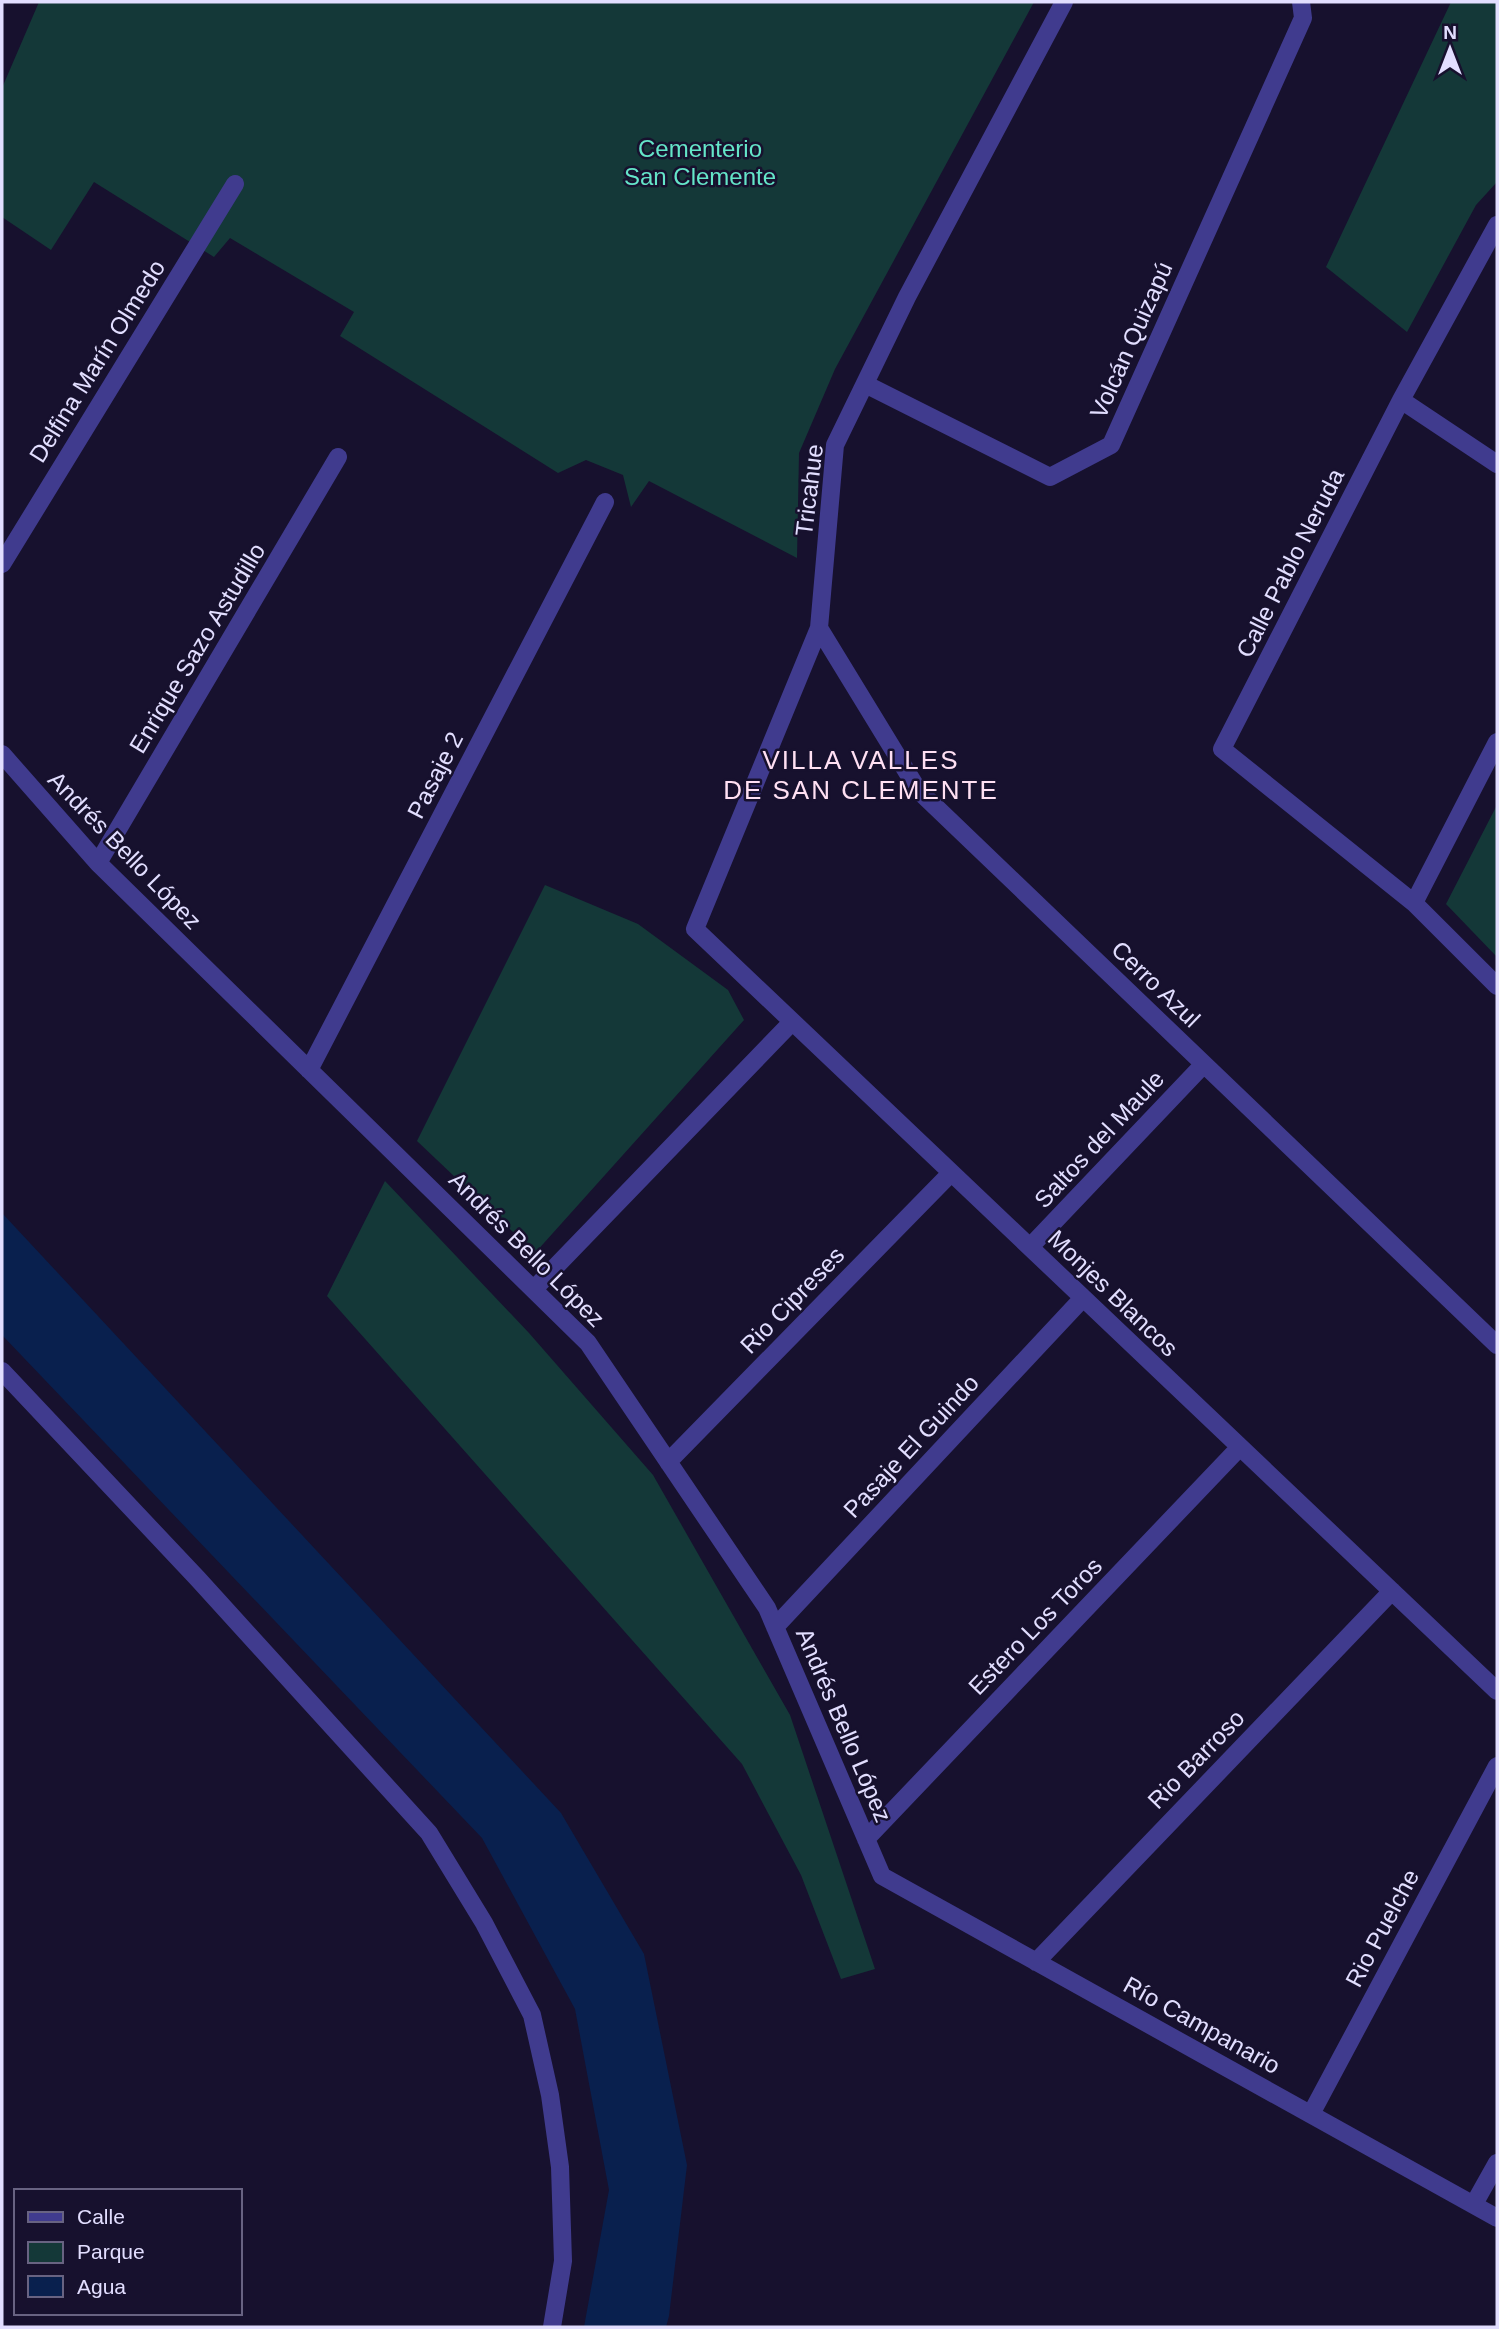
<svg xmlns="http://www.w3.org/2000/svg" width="1499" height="2329" viewBox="0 0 1499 2329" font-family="Helvetica,sans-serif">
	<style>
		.green { fill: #143838 }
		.water { fill: #09204e }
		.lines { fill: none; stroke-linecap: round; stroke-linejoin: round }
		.minor { stroke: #403b8e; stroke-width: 18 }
		.labels { text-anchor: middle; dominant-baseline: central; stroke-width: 5; stroke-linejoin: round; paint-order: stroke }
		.park-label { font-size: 24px; fill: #64e5c8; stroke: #17112e }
		.street-label { font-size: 24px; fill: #e2deff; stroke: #17112e }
		.neighbourhood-label { font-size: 26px; letter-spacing: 2px; fill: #ffe0f3; stroke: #17112e }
	</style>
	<rect width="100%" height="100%" fill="#17112e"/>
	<!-- green -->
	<path class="green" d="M39 2H1034L835 369 799 453 797 558 649 481 631 507 623 475 586 460 558 473 340 336 354 312 230 238 214 257 94 182 51 250 2 217V88Z
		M1451 2H1497V182L1476 205 1407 332 1326 267Z
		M1497 805V957L1446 904Z
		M545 885 638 924 728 990 744 1020 535 1253 417 1141Z
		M385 1181 529 1333 653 1475 790 1715 875 1969 841 1979 801 1875 742 1764 327 1296Z"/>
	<!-- water -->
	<path class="water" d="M2 1213 561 1813 644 1954 687 2165 669 2316 666 2327H584L609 2190 575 2009 482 1838 2 1335Z"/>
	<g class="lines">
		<!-- minor -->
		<path class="minor" d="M1064 2 907 297 835 445 819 628 695 929 1497 1691
			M1497 225 1401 400 1222 749 1414 903 1497 986
			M865 384 1050 477 1111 445 1303 18 1301 2
			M1401 400 1497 464
			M2 564 235 184
			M819 628 918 790 1497 1345
			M2 754 98 863 588 1343 767 1608 882 1876 1497 2218
			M98 863 338 457
			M1414 903 1497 742
			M309 1070 605 502
			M1030 1247 1204 1064
			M534 1289 792 1022
			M2 1371 198 1579 429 1833 484 1923 532 2015 550 2095 560 2167 563 2261 552 2327
			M668 1462 951 1173
			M775 1627 1083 1298
			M866 1839 1240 1447
			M1036 1962 1392 1591
			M1311 2114 1497 1766
			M1474 2204 1497 2163"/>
	</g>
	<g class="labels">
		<!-- park labels -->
		<g class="park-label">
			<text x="700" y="148">Cementerio<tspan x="700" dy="28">San Clemente</tspan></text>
		</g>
		<!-- street labels -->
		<g class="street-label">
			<text transform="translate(1131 340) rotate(-66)">Volcán Quizapú</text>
			<text transform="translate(97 361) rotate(-58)">Delfina Marín Olmedo</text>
			<text transform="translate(809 490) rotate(-83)">Tricahue</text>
			<text transform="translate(1290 563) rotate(-63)">Calle Pablo Neruda</text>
			<text transform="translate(197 648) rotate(-59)">Enrique Sazo Astudillo</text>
			<text transform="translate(435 775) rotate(-63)">Pasaje 2</text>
			<text transform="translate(125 850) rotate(46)">Andrés Bello López</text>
			<text transform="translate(1156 984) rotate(44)">Cerro Azul</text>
			<text transform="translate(1099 1139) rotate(-47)">Saltos del Maule</text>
			<text transform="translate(527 1249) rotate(45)">Andrés Bello López</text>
			<text transform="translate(1113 1293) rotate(44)">Monjes Blancos</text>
			<text transform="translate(792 1300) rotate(-46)">Rio Cipreses</text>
			<text transform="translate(911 1446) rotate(-47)">Pasaje El Guindo</text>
			<text transform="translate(1035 1626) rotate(-46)">Estero Los Toros</text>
			<text transform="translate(844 1725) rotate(67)">Andrés Bello López</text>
			<text transform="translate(1196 1759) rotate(-46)">Rio Barroso</text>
			<text transform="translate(1382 1928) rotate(-62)">Rio Puelche</text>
			<text transform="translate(1202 2025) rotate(29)">Río Campanario</text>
		</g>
		<!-- neighbourhood labels -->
		<g class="neighbourhood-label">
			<text x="861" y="760">VILLA VALLES<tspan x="861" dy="30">DE SAN CLEMENTE</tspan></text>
		</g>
	</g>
	<!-- border -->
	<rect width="1499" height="2329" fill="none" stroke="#e2deff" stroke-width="7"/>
	<!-- legend -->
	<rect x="14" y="2189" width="228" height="126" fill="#17112e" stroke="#686382" stroke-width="2"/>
	<rect x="28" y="2212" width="35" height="10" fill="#403b8e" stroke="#686382" stroke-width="2"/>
	<text x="77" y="2224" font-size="21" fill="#e2deff">Calle</text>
	<rect x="28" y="2242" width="35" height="21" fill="#143838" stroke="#686382" stroke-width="2"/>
	<text x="77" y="2259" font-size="21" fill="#e2deff">Parque</text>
	<rect x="28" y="2276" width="35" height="21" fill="#09204e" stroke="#686382" stroke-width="2"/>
	<text x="77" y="2294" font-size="21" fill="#e2deff">Agua</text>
	<!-- north arrow -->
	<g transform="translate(1450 49)" stroke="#17112e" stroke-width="5" paint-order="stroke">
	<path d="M0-5L12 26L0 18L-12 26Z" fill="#e2deff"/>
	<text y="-10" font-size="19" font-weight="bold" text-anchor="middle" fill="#e2deff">N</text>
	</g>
</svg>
